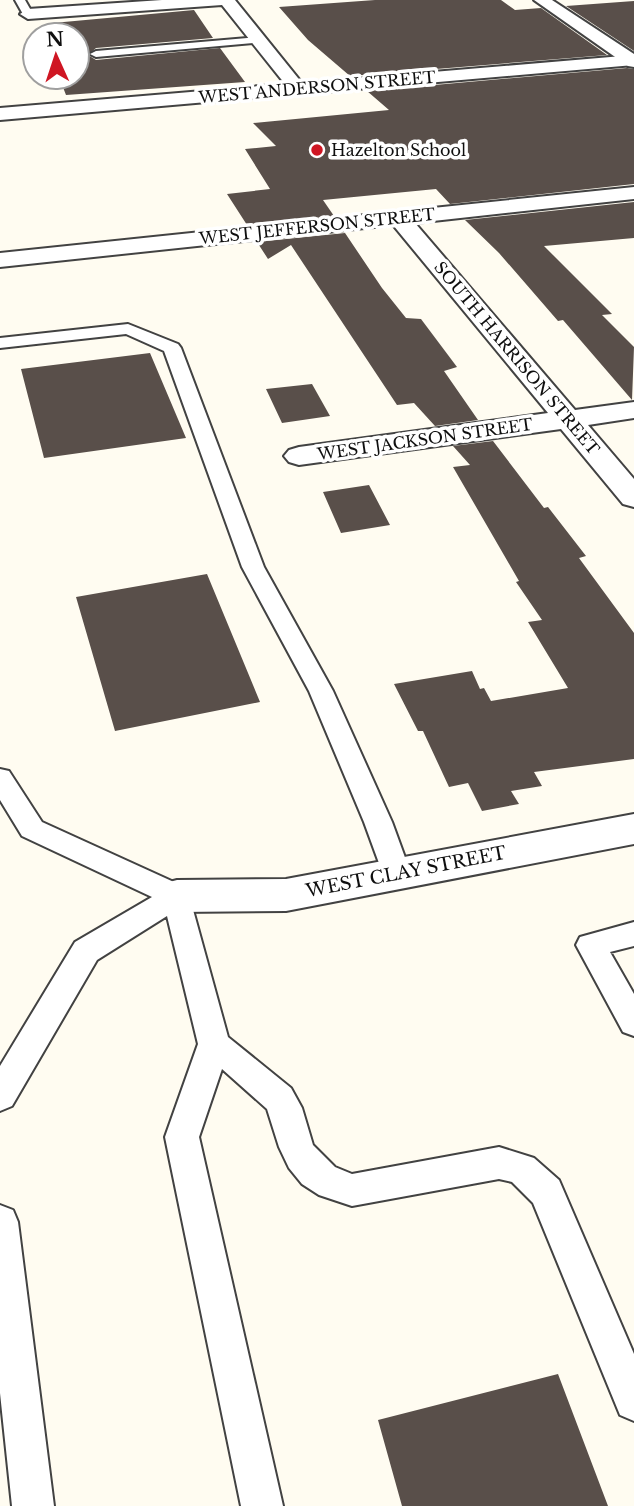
<svg xmlns="http://www.w3.org/2000/svg" width="634" height="1506" viewBox="0 0 634 1506" font-family="'Libre Baskerville',serif">
	<style>
		.building { fill: #594f4a }
		.lines { fill: none; stroke-linecap: round; stroke-linejoin: round }
		.service-casing { stroke: #424242; stroke-width: 4 }
		.minor-casing { stroke: #424242; stroke-width: 4 }
		.tertiary-casing { stroke: #424242; stroke-width: 4 }
		.service { fill: #fff; fill-rule: evenodd }
		.minor { fill: #fff; fill-rule: evenodd }
		.tertiary { fill: #fff; fill-rule: evenodd }
		.poi-dot { fill: #cf1623; stroke: #fff; stroke-width: 2.5 }
		.labels { text-anchor: middle; dominant-baseline: central; stroke-width: 7; stroke-linejoin: round; paint-order: stroke }
		.far-street-label { font-size: 16px; fill: #0f0f0f; stroke: #fff }
		.far-poi-label { font-size: 16px; fill: #0f0f0f; stroke: #fff; text-anchor: start }
		.street-label { font-size: 18px; fill: #0f0f0f; stroke: #fff }
	</style>
	<rect width="100%" height="100%" fill="#fffcf1"/>
	<!-- building -->
	<path class="building" d="M375 0H501L515 10 541 8 607 55 350 76 308 40 279 7Z
		M634 1V51L566 6Z
		M194 10 213 38 96 48 88 55 96 60 220 48 245 82 66 95 59 77H77V35H40L38 29 54 28 53 23Z
		M627 68 634 69V184L450 204 436 189 323 200 334 216 247 225 227 194 270 189 245 149 276 146 253 123 389 110 367 91Z
		M634 202V238L544 246 612 314 602 315 634 347 632 400 563 320 558 321 499 253 465 220Z
		M345 233 382 288 406 318 421 319 457 367 444 371 478 420 435 426 414 403 397 405 291 245 268 259 257 242Z
		M150 353 186 438 44 458 21 369Z
		M312 384 330 416 282 423 266 389Z
		M493 441 544 508 548 507 586 556 579 558 634 633V759L534 772 542 786 511 791 519 804 482 811 468 783 449 787 423 731H418L394 684 472 671 480 689 484 688 491 701 568 688 528 622 542 620 516 582 519 581 453 467 470 465 453 446Z
		M369 485 390 525 341 533 323 492Z
		M207 574 260 702 115 731 76 597Z
		M558 1374 608 1506H402L378 1420Z"/>
	<g class="lines">
		<defs>
			<path id="service" d="M15 0H25L33 14 32 16H24Z
				M259 37 263 38V42L96 57 90 54 96 51Z
				M128 324 178 344 181 348 264 567 333 691 392 822 411 874 407 882 397 885 387 882 383 874 364 822 309 691 242 567 164 351 126 334 0 348V338Z
				M0 769 9 771 42 822 187 888 228 1037 291 1088 302 1108 313 1145 335 1167 352 1174 499 1147 534 1158 559 1180 634 1354V1421L620 1415 533 1203 512 1182 499 1179 352 1206 319 1195 302 1184 289 1168 279 1147 267 1109 222 1069 199 1137 283 1506H241L165 1137 198 1044 167 916 97 960 12 1106 0 1111V1066L75 942 152 897 22 836 0 800Z
				M634 922V946L610 952 634 994V1036L623 1032 576 945 580 937Z
				M0 1205 13 1210 18 1222 54 1506H12L0 1393Z"/>
			<path id="minor" d="M162 0H235L302 83 634 55V65L0 120V108L285 84 222 5 28 19 20 14 28 9Z
				M634 187V199L415 223 575 410 634 402V418L588 425 634 479V507L623 504 561 429 299 465 289 462 284 456 289 450 299 447 548 413 393 225 0 267V253Z
				M634 814V844L286 911 177 912 162 908 156 896 162 884 177 880 286 879Z"/>
			<path id="tertiary" d="M534 0H552L634 54V67L628 66Z"/>
		</defs>
		<!-- service casing -->
		<use href="#service" class="service-casing"/>
		<!-- minor casing -->
		<use href="#minor" class="minor-casing"/>
		<!-- tertiary casing -->
		<use href="#tertiary" class="tertiary-casing"/>
		<!-- service -->
		<use href="#service" class="service"/>
		<!-- minor -->
		<use href="#minor" class="minor"/>
		<!-- tertiary -->
		<use href="#tertiary" class="tertiary"/>
	</g>
	<!-- markers -->
	<circle class="poi-dot" cx="317" cy="150" r="7"/>
	<g class="labels">
		<!-- far-street labels -->
		<g class="far-street-label">
			<text transform="translate(317 87) rotate(-5)">WEST ANDERSON STREET</text>
			<text transform="translate(317 226) rotate(-6)">WEST JEFFERSON STREET</text>
			<text transform="translate(517 358) rotate(50)">SOUTH HARRISON STREET</text>
			<text transform="translate(425 439) rotate(-8)">WEST JACKSON STREET</text>
		</g>
		<!-- far-poi labels -->
		<g class="far-poi-label">
			<text x="331" y="150">Hazelton School</text>
		</g>
		<!-- street labels -->
		<g class="street-label">
			<text transform="translate(406 872) rotate(-11)">WEST CLAY STREET</text>
		</g>
	</g>
	<!-- north arrow -->
	<g transform="translate(56 56) rotate(357)"><circle r="33" fill="#ffffff" stroke="#9f9f9f" stroke-width="2"/>
	<path d="M0-5L12 26L0 18L-12 26Z" fill="#cf1623"/>
	<text y="-10" font-size="19" font-weight="bold" text-anchor="middle" fill="#0f0f0f">N</text>
	</g>
</svg>
